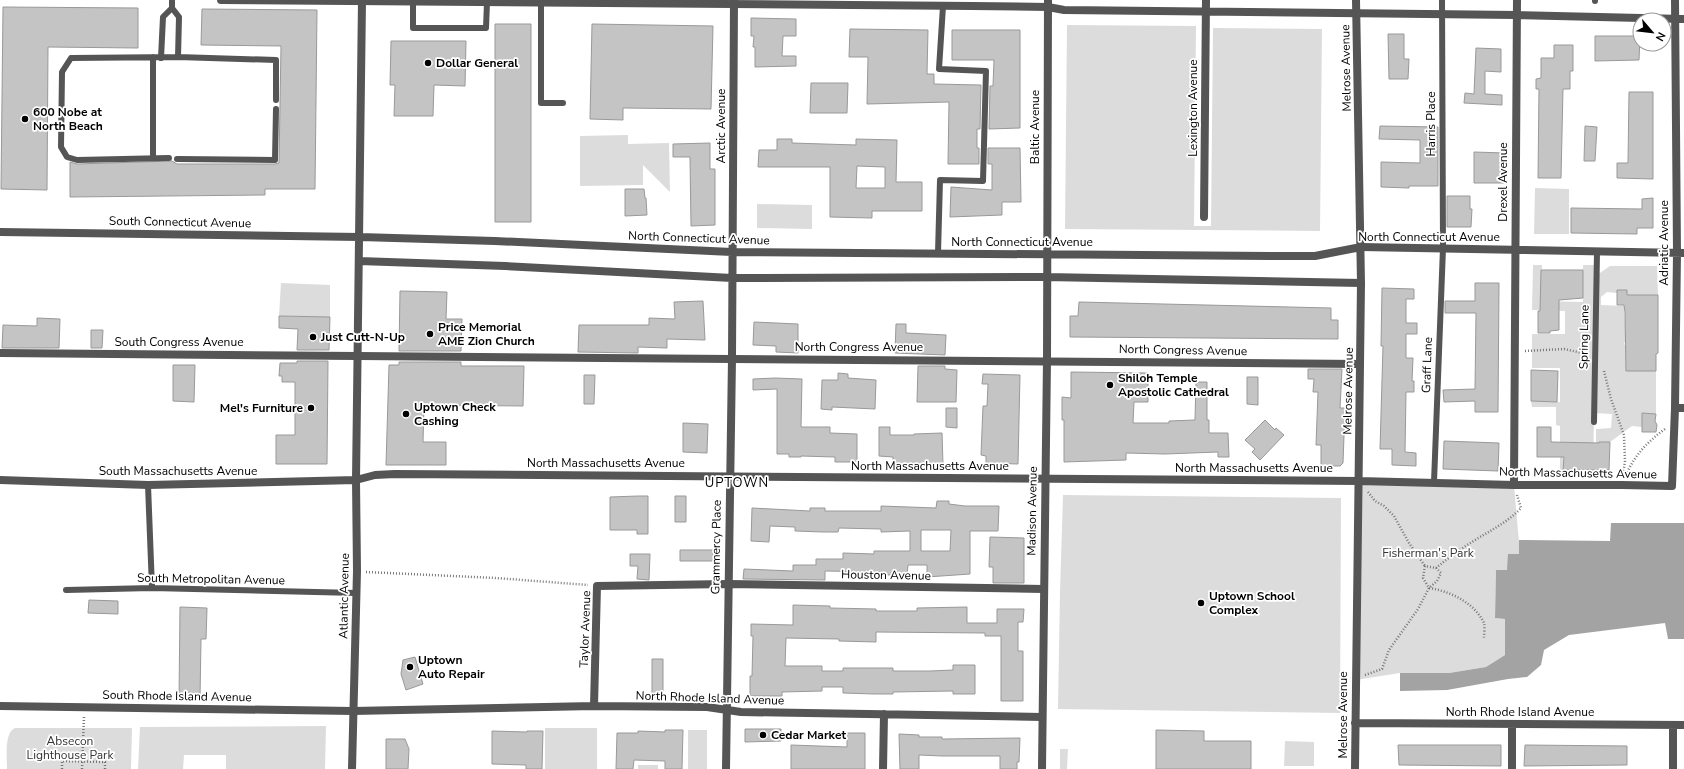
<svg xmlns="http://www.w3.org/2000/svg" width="1684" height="769" viewBox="0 0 1684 769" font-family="'Nunito Sans',sans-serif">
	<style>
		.green { fill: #dcdcdc }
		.water { fill: #a3a3a3 }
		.building { fill: #c4c4c4; stroke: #999; fill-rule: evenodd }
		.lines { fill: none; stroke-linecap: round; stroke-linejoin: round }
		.path { stroke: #777; stroke-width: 2.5; stroke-dasharray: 1 2; stroke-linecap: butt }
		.service { stroke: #555; stroke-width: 6 }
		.minor { stroke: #555; stroke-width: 8 }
		.tertiary { stroke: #555; stroke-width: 8 }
		.poi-dot { fill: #000; stroke: #fff; stroke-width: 1.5 }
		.labels { text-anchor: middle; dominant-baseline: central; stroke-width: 3.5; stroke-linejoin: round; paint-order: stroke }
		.poi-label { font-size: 12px; font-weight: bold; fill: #000; stroke: #fff; text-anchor: start }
		.street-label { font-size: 12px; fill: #000; stroke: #fff }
		.park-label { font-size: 12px; fill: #333; stroke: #fff }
		.neighbourhood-label { font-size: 13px; letter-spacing: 1px; fill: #000; stroke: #fff }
	</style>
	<rect width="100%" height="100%" fill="#fff"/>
	<!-- green -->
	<path class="green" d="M1067 25 1196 26 1194 226H1211L1213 28 1322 29 1320 231 1065 229Z
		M628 135V144L669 143 670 192 643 165V185L580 186V136Z
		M1535 188 1569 189V234H1534Z
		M757 204 812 205V229L757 228Z
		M1533 265H1542L1541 301 1583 302V265H1597V275L1610 266H1657L1658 295H1627L1617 290V293L1607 292 1601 297V305L1624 306 1626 339 1624 344 1626 346 1630 371H1656V414L1643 413 1642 427 1632 426 1610 442H1599L1598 470H1596V429L1611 428 1612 414 1594 413 1593 471H1586L1585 443 1564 442 1563 470H1560V426L1556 425V407H1532L1531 401 1560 402V368H1532V334H1565V311L1532 310Z
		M281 283 330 285V317L279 316Z
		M1359 481 1514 485 1520 554 1507 570H1496L1495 618 1505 619V655L1486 667 1449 673H1400L1355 680Z
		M1063 495 1341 498 1340 713 1058 709 1060 592Z
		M326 726 325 769H226V755H184L183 769H138L140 727Z
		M15 728H132L131 769H7C7 759 4 732 15 728Z
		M545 728H597V769H545Z
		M688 730H707V769H688Z
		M1285 741 1314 742V766H1284Z
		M1060 749H1068L1067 769H1060Z
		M638 765H658V769H638Z"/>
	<!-- water -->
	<path class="water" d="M1611 523H1684V639H1668L1665 623 1569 635 1544 650 1541 665 1527 677 1508 679 1447 690 1400 691V673H1449L1486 667 1505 655V619L1495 618 1496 570H1507L1508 554H1519V540L1610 541Z"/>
	<!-- building -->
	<path class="building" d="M3 7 138 8V48L48 47 47 190 1 189Z
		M202 9 317 10 315 189H265V195L70 197V162L77 164 172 161 177 164H275L279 163 281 46 201 45Z
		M751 18 796 19V36H783L782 56H796V66L755 67V47H753L754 36H751Z
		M495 24H531V222H495Z
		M592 24 713 26 711 109 623 108V120L590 119Z
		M850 29 928 30 927 74H934V84L981 85 980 129H977V148H979V164H948L949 102 867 104 868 57H849Z
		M952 30H1020V128L989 129 990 86H993L994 60H952Z
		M1388 34H1404V59H1409L1408 79H1389Z
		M1595 36H1640L1639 60 1595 61Z
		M391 41H466L465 86 434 85 433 116H394L395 85H390Z
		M1554 45H1573V71H1570V89H1563L1561 178H1538L1539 89H1536V79L1541 78V58H1554Z
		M1476 48 1501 49V72L1485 71V94L1502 95V105L1464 103 1465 93 1474 94Z
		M811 83H848L847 113H810Z
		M1629 92H1653V179L1617 178V163H1628Z
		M1380 126 1438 127V186H1409V188L1381 187V162L1420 163V140L1379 139Z
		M1585 126 1597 127 1595 161H1584Z
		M777 139H792V143L856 145V139L897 140 896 182H922V211H872V218L830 217V167H758L759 150H777ZM857 166 885 167V188H856Z
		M710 143V169H715V225L691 226 690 157H673V144Z
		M988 148H1020L1021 202H1002V215L950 217 951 187 992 190V164H988Z
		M1474 152 1505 153 1504 183H1474Z
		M625 189H644L645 198H646L647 215 625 216Z
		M1447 196H1470V209H1472L1471 227H1447Z
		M1653 198V228H1637V234L1571 233V208L1642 209V199Z
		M1541 270H1583V298L1559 300V330L1550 331V333H1538V311H1540Z
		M1475 283H1499L1498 412H1475V401L1444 402 1443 390 1475 389 1476 313H1445V301H1475Z
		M1382 288 1414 289V299H1406V323H1417V334H1406V358H1413L1412 381H1414V392H1406L1405 452 1416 453V466L1392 465V449H1380L1383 346H1381Z
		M1617 290H1627V295H1658V353L1656 354V371H1626L1625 312 1624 305H1617Z
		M400 291 447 292 446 319H462L461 351H399Z
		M703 301 705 340 667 339V348L638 347V353L578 352 579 325H649V318L675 319 674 302Z
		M1079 302 1331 308V320H1338V339L1070 337V316H1078Z
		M279 316 330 317 329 350H297L298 329 279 328Z
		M37 318 60 319 59 348H2L3 325 37 326Z
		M754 322 798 324V353L776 352V346L753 345Z
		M896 324H906V333L946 335 945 355 895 353Z
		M91 330H103L102 348H91Z
		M297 361H328L327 464H276V435H295V382H282V376H279L280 363H297Z
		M399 362H461V366H524L523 406 424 405 423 442H446V465H386L389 365H399Z
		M173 365H195L194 402 173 401Z
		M918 366H945V369L957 370 956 402H917Z
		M1308 369H1342L1340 408H1345L1343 463 1340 466H1321V445H1316L1318 392H1313L1314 379H1308Z
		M1531 370 1558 371 1557 402 1531 401Z
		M1071 372 1148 373V402H1134L1133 423H1169V421L1195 420 1196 382H1207V420H1209V433H1228L1229 457H1218V452L1165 454 1126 453V460L1064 462V420H1062V397L1071 398Z
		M838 373 848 374V378L876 380 875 409 832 407V410L821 409 822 380H838Z
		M983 374 1020 375 1018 464 986 463V456L981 455 983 406H987L988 384H982Z
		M584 375H595L594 404H584Z
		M1247 377H1258V405L1247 404Z
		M775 378 802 379 801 427H830V433L857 434V462H835V457L801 456V457H789V454H777V389L753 390V379Z
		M946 408H957V428L946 427Z
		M1642 413 1656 414 1655 421 1657 425 1656 432H1642Z
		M1265 420 1275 430 1276 428 1284 435 1260 460 1252 452 1255 449 1245 440Z
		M683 423 708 424 707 453 683 452Z
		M879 427H890V435H914V434L942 433 943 465 893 468V457L879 456Z
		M1537 427H1551V442L1599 443V442H1610L1609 470H1563L1564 457H1537Z
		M1444 441 1499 443 1498 471 1443 469Z
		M638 496H648V534H637V530H610V497Z
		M675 496H686V522H675Z
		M937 501H949V504L965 506H999L998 531H970V574L927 577V565H908L907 575H882V572L825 571V580L743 579 744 569 793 571V565H816V559H843V553L874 554V551H910V531L881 532V529L839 528 838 532H823L795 531V527L770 526 769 542 751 541 752 508 810 511V508H825V511H881V506L936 508ZM921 530H951L950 551H921Z
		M990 537 1024 538V583H993V567H989Z
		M680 550H713V561H680Z
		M630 554H650L649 580 637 579 638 566H630Z
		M89 600 118 601V614L88 613Z
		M793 605 830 606V608L876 609V611H917V608L967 607V623H997V609H1024L1023 622H1018V651H1023V701H1001V636H985V633L876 632V642L839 641V639L786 638 785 666H822V671H843V668H893V671H930L953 670V665H975V694H953V691L893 692V694H874L843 693V687H822V691L782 692V696H750V676H752L753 636H751V624L793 625Z
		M180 607 207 608 206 639H201L200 698H179Z
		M415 657 423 684 406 690 401 674 403 660Z
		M652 659H663V697H652Z
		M745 729H781V741L745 742Z
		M665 730H683L682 769H665V761L634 760 633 769H616L617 733H638V731L665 732Z
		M1156 730 1204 731V741H1251V769H1156Z
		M492 731 527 732V731H543L542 769H526V765L492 764Z
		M847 733H865V769H791V745L847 747Z
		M899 734 919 735V737H942V739L1020 738 1019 762H1017V769H1000V756H942L919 755V769H900Z
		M386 739H405L409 749 408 769H386Z
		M1398 745H1501V766L1399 765Z
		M1525 745 1627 746V765L1524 766Z"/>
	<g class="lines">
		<!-- path -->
		<path class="path" d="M1525 351 1564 349 1587 354
			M1604 371 1611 399 1624 435 1625 461 1623 475
			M1626 475C1634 456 1648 441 1665 429
			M1368 492 1375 501 1384 506 1394 516 1409 543 1425 566
			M1436 568C1447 559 1459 550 1472 542 1489 531 1507 523 1521 508L1517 495
			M366 572 496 578 588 585
			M1365 675 1382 669 1389 650 1418 609 1429 588 1437 581 1441 573 1436 568 1425 566 1423 578 1429 588C1449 591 1474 602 1484 623 1485 627 1484 634 1484 638
			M62 769V761L105 762V769
			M82 769 84 716"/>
		<!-- service -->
		<path class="service" d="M172 0V8L179 17 178 57
			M1595 0V1
			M413 2V28H486L487 2
			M541 2V103H563
			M161 58 163 17 172 8
			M153 158V57
			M169 158 77 160 67 157 61 147 62 72 71 58 178 57 276 60V100
			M177 159 275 160 276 109
			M938 253 940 180 983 181 986 71 939 69 943 6
			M1594 422 1597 252
			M1434 482 1443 248 1442 0
			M148 485 152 588
			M66 590 152 588 356 593"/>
		<!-- minor -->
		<path class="minor" d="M221 0 972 6 1048 7 1064 10 1516 15 1684 19
			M1204 217 1206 0
			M1361 247 1684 253
			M358 356 1360 364
			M1675 408H1684
			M356 480 375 475 395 474 1359 481 1514 485H1622L1672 486 1675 408 1677 253 1675 0
			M1514 485 1517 0
			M0 706 353 711 594 706 707 707 741 712 1042 717
			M594 706 597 586 728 584 1043 589
			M1355 723 1684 725
			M1512 724V769
			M883 769 884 714
			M1355 769 1361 283
			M1673 769V725"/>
		<!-- tertiary -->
		<path class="tertiary" d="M0 232 360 237 495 241 732 252 1270 256H1315L1361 247
			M359 261 505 266 732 278 1046 277 1361 283 1356 0
			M0 353 358 356
			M0 480 148 485 356 480
			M352 769 357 571 356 480 362 0
			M726 769 732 358 734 0
			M1042 769 1047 360 1048 0"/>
	</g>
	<!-- markers -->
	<g class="poi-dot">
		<circle cx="428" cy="63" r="4"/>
		<circle cx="25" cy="119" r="4"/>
		<circle cx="430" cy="334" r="4"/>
		<circle cx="313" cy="337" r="4"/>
		<circle cx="1110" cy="385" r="4"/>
		<circle cx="311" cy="408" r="4"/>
		<circle cx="406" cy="414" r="4"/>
		<circle cx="1201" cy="603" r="4"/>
		<circle cx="410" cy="667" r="4"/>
		<circle cx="763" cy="735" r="4"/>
	</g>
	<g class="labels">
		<!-- poi labels -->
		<g class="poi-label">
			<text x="436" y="63">Dollar General</text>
			<text x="33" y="112">600 Nobe at<tspan x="33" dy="14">North Beach</tspan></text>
			<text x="438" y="327">Price Memorial<tspan x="438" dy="14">AME Zion Church</tspan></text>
			<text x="321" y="337">Just Cutt-N-Up</text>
			<text x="1118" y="378">Shiloh Temple<tspan x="1118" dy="14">Apostolic Cathedral</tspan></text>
			<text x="414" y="407">Uptown Check<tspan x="414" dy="14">Cashing</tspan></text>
			<text x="303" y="408" text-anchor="end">Mel's Furniture</text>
			<text x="1209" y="596">Uptown School<tspan x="1209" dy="14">Complex</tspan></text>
			<text x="418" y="660">Uptown<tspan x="418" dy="14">Auto Repair</tspan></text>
			<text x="771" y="735">Cedar Market</text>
		</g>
		<!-- street labels -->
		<g class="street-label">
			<text transform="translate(1346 68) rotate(-91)">Melrose Avenue</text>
			<text transform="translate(1193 108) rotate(-90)">Lexington Avenue</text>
			<text transform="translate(1431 124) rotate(-90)">Harris Place</text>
			<text transform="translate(721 126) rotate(-90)">Arctic Avenue</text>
			<text transform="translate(1035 127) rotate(-90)">Baltic Avenue</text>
			<text transform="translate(1503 182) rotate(-90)">Drexel Avenue</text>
			<text transform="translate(180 222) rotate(1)">South Connecticut Avenue</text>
			<text x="1429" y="237">North Connecticut Avenue</text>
			<text transform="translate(699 238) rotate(2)">North Connecticut Avenue</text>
			<text x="1022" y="242">North Connecticut Avenue</text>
			<text transform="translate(1664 243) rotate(-90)">Adriatic Avenue</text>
			<text transform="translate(1584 337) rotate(-89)">Spring Lane</text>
			<text x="179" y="342">South Congress Avenue</text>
			<text x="859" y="347">North Congress Avenue</text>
			<text transform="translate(1183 350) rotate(1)">North Congress Avenue</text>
			<text transform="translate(1427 365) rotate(-88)">Graff Lane</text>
			<text transform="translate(1348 391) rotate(-89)">Melrose Avenue</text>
			<text x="606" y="463">North Massachusetts Avenue</text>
			<text x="930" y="466">North Massachusetts Avenue</text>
			<text x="1254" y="468">North Massachusetts Avenue</text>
			<text x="178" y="471">South Massachusetts Avenue</text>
			<text transform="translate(1578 473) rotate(1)">North Massachusetts Avenue</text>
			<text transform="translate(1032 511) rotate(-89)">Madison Avenue</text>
			<text transform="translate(716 547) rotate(-89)">Grammercy Place</text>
			<text transform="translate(886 575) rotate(1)">Houston Avenue</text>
			<text transform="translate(211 579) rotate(1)">South Metropolitan Avenue</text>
			<text transform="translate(344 596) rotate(-89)">Atlantic Avenue</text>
			<text transform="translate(585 629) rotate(-88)">Taylor Avenue</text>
			<text transform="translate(177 696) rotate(1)">South Rhode Island Avenue</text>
			<text transform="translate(710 698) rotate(2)">North Rhode Island Avenue</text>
			<text x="1520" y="712">North Rhode Island Avenue</text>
			<text transform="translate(1343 715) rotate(-90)">Melrose Avenue</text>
		</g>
		<!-- park labels -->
		<g class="park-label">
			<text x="1428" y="553">Fisherman's Park</text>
			<text x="70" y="741">Absecon<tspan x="70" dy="14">Lighthouse Park</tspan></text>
		</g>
		<!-- neighbourhood labels -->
		<g class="neighbourhood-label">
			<text x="737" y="483">UPTOWN</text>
		</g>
	</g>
	<!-- north arrow -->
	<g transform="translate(1652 32) rotate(118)"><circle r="19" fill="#ffffff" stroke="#999999"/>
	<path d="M0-3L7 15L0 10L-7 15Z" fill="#000000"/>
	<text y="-6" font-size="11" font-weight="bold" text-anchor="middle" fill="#000000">N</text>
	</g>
</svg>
